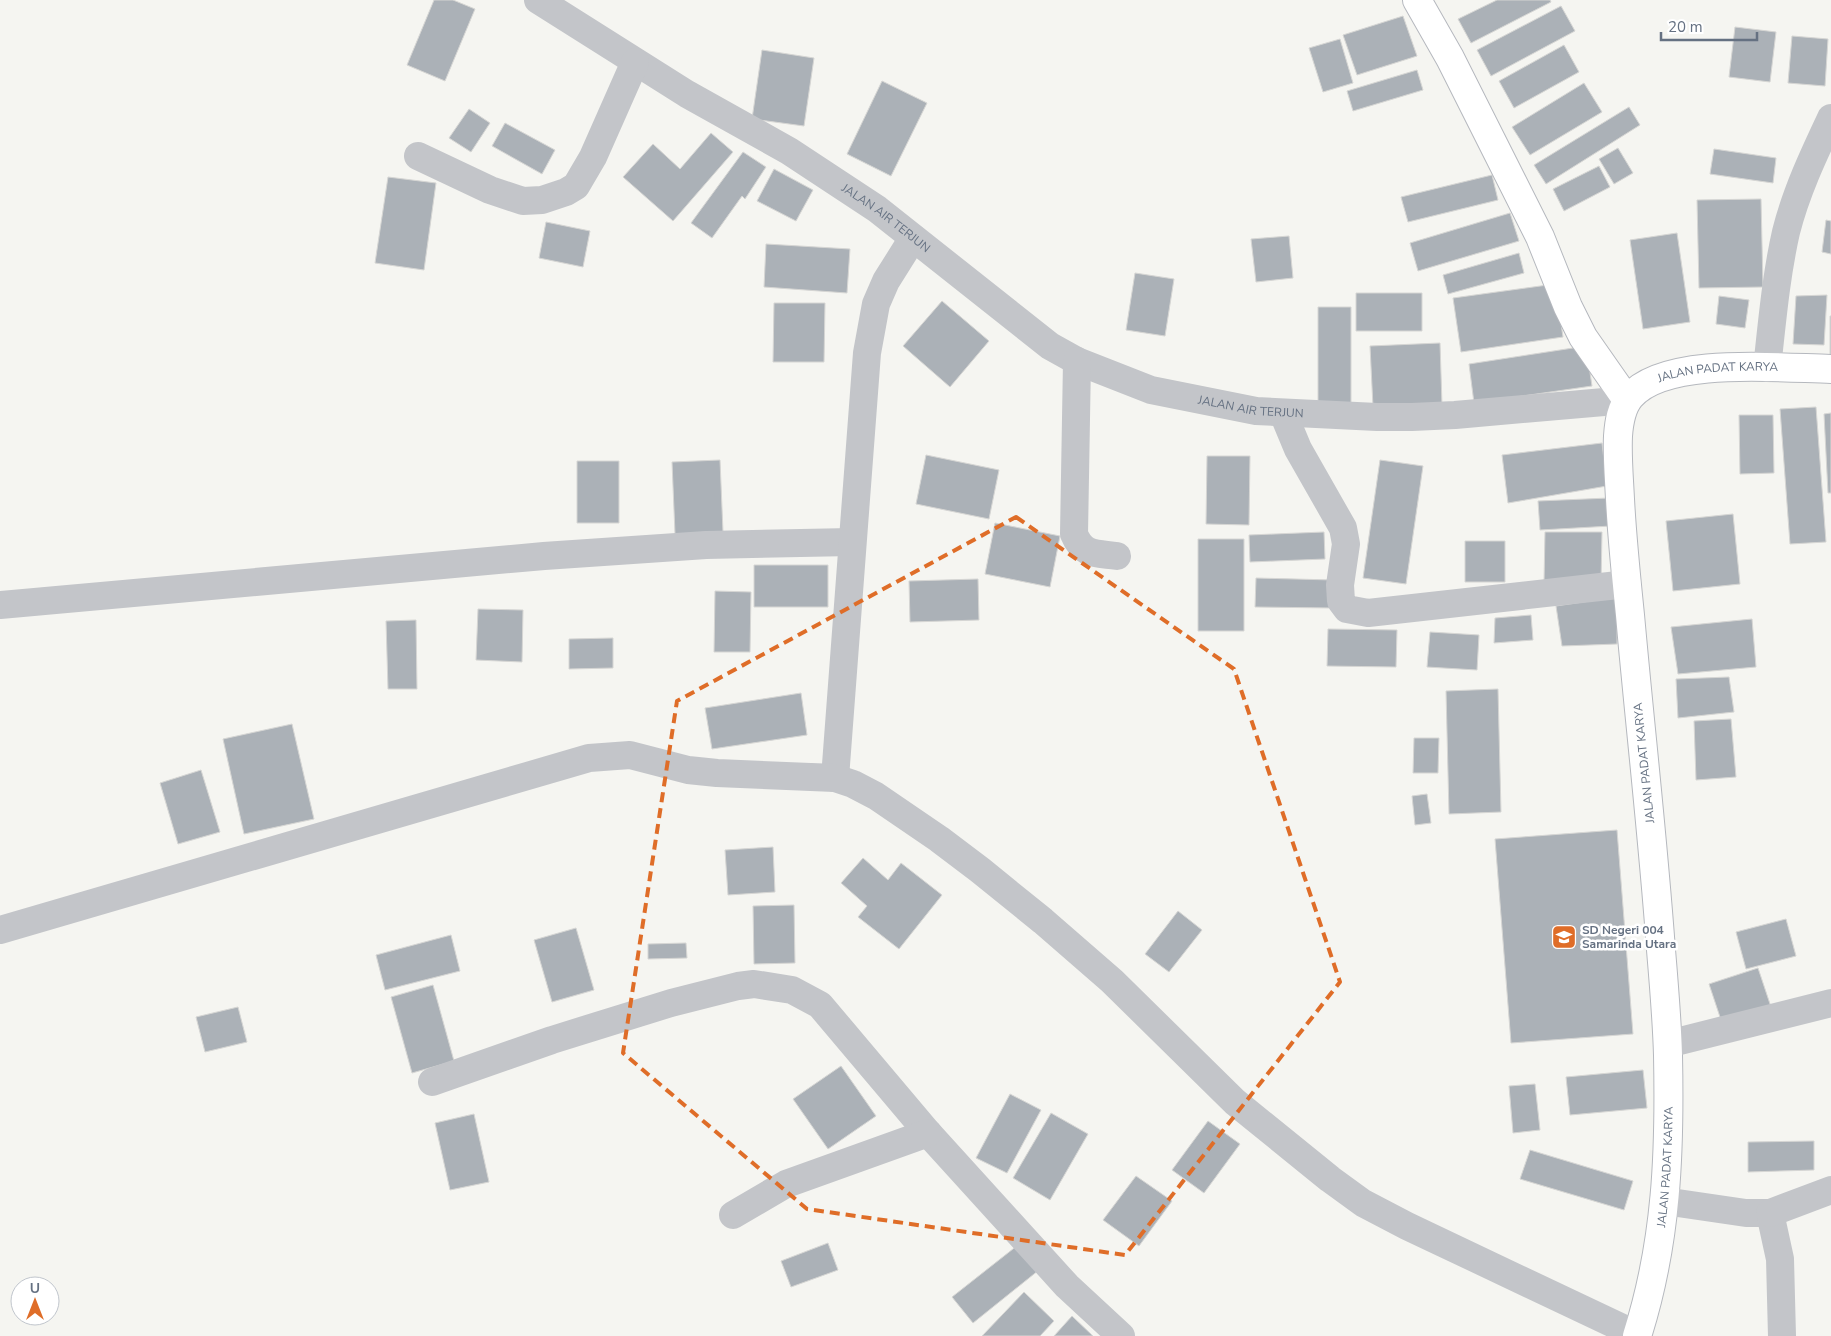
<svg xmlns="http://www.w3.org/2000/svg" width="1831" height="1336" viewBox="0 0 1831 1336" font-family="'Nunito Sans',sans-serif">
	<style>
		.building { fill: #abb1b7; stroke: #d6d6d4 }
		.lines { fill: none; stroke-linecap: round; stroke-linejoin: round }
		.secondary-casing { stroke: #b5b8be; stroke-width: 30 }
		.street { stroke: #c3c5c9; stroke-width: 28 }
		.secondary { stroke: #fff; stroke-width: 28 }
		.marked { fill: none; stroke: #df6d28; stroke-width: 4; stroke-dasharray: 10 6; stroke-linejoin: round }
		.labels { text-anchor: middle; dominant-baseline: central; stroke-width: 5; stroke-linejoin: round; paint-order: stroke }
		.street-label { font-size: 12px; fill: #657182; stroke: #fff }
		.poi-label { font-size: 12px; font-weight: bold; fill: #657182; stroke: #fff; text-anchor: start }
	</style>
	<rect width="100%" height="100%" fill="#f5f5f1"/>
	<!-- building -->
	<path class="building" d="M434 0H453L475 9 445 81 407 65Z
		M1497 0H1550L1551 2 1471 43 1458 19Z
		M1561 6 1575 31 1491 76 1477 50Z
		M1403 16 1417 56 1357 75 1343 35Z
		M1735 27 1776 32 1770 82 1729 77Z
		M1792 36 1828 39 1825 86 1788 83Z
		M1340 39 1353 83 1323 92 1309 48Z
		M1564 45 1579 72 1514 108 1499 81Z
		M762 50 814 58 804 126 752 119Z
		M1417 70 1423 90 1353 111 1347 91Z
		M882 81 927 103 891 176 847 154Z
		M1584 83 1602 112 1530 155 1512 127Z
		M1629 107 1640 125 1546 184 1534 165Z
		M469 109 490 123 471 152 449 138Z
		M505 123 555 150 542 174 492 146Z
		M711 133 733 152 673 221 623 177 653 144 680 169Z
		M1618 148 1633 173 1614 184 1599 159Z
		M1714 149 1776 158 1773 183 1710 174Z
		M743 152 766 167 745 199 742 196 712 238 691 223Z
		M1599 166 1610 187 1564 211 1553 189Z
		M774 169 813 190 796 221 757 201Z
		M1492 175 1498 200 1408 222 1401 197Z
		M388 177 436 183 424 270 375 263Z
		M1761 199 1763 287 1699 288 1697 200Z
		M1510 213 1519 241 1418 271 1410 243Z
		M1826 220 1831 221V254L1822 252Z
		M546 222 590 231 583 267 539 258Z
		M1677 233 1690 322 1643 329 1630 240Z
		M1289 236 1293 278 1256 282 1251 239Z
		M766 244 850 249 847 293 764 287Z
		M1519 253 1524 273 1448 294 1443 275Z
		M1135 273 1174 279 1165 336 1126 330Z
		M1555 284 1563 337 1461 352 1453 298Z
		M1356 293H1422V331H1356Z
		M1827 295 1824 345 1793 344 1796 296Z
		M1719 296 1749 300 1745 328 1716 324Z
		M942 301 989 341 950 387 903 346Z
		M774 303H825L824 362H773Z
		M1318 307H1351V405H1318Z
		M1830 316H1831V355H1830Z
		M1440 343 1442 405 1373 407 1370 346Z
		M1586 346 1592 386 1474 403 1469 364Z
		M1816 407 1826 542 1790 544 1780 409Z
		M1831 413V493H1828L1824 414Z
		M1739 415H1773L1774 473 1740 474Z
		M1602 443 1607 486 1508 503 1502 455Z
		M926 455 999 470 989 519 916 504Z
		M1207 456H1250L1249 525 1206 524Z
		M720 460 723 532 675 534 672 462Z
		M1380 460 1423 466 1406 584 1363 578Z
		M577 461H619V523H577Z
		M1609 498 1611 526 1540 530 1538 501Z
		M1733 514 1740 584 1673 591 1666 521Z
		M995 523 1060 536 1050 587 985 574Z
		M1324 532 1325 559 1250 562 1249 535Z
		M1545 532H1602L1601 583 1544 582Z
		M1198 539H1244V631H1198Z
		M1465 541H1505V582H1465Z
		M754 565H828V607H754Z
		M1256 578 1333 580V608L1255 607Z
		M978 579 979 620 910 622 909 581Z
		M715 591 751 592 750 652H714Z
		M1617 597V644L1562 646 1556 606Z
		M478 609 523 610 522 662 476 660Z
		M1531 615 1533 640 1494 643 1495 618Z
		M1752 619 1756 667 1678 674 1671 627Z
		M416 620 417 689H388L386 621Z
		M1328 629 1397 630 1396 667 1327 666Z
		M1430 632 1479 635 1477 670 1427 667Z
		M613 638V668L569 669V639Z
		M1729 677 1734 712 1678 718 1676 679Z
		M1498 689 1501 812 1449 814 1446 691Z
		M801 693 807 735 712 749 705 708Z
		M1731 719 1736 777 1696 780 1694 721Z
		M292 724 314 819 244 834 223 739Z
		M1414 738H1439L1438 773H1413Z
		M201 770 220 832 178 844 160 783Z
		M1427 794 1431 823 1415 825 1412 796Z
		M1617 830 1633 1034 1511 1043 1495 839Z
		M773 847 775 892 728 895 725 850Z
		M863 858 888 880 901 863 942 895 899 949 858 917 867 906 841 883Z
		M794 905 795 963 754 964 753 906Z
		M1178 911 1202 930 1169 972 1145 954Z
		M1786 919 1796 956 1746 969 1736 932Z
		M576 928 594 990 552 1002 534 940Z
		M451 935 460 971 385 990 376 955Z
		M686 943 687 958 648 959V944Z
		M1758 968 1772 1010 1723 1026 1709 984Z
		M433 985 454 1061 412 1073 391 997Z
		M238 1007 247 1042 205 1052 196 1017Z
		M841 1066 876 1116 828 1149 793 1099Z
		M1643 1070 1647 1108 1570 1115 1566 1077Z
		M1535 1084 1540 1130 1513 1133 1509 1086Z
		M1010 1094 1041 1110 1007 1173 976 1158Z
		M1051 1113 1088 1134 1050 1200 1013 1178Z
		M474 1114 489 1182 450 1190 435 1123Z
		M1208 1121 1240 1144 1204 1193 1172 1170Z
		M1814 1141V1170L1748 1172V1142Z
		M1530 1150 1633 1181 1624 1210 1520 1179Z
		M1136 1176 1172 1201 1139 1246 1103 1220Z
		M828 1243 838 1270 791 1287 781 1261Z
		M1018 1245 1039 1270 973 1323 952 1297Z
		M1024 1292 1054 1321 1040 1336H982Z
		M1072 1316 1093 1336H1054Z"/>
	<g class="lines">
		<defs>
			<g id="secondary">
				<path d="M1417 0 1450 58 1540 237 1568 307 1583 337 1627 400"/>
				<path id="s2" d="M1637 1336C1667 1242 1670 1152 1668 1055 1667 1020 1664 985 1661 950 1653 838 1640 727 1630 615 1626 576 1622 538 1620 499 1619 478 1617 457 1618 436 1619 422 1621 408 1630 397 1664 356 1780 368 1831 369"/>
			</g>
		</defs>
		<!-- secondary casing -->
		<use href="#secondary" class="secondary-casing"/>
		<!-- street -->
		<g class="street">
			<path id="s1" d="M538 0 687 94 789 151 877 209 1050 346 1077 361 1151 390 1256 411 1377 417H1412L1455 415 1627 400"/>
			<path d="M418 156 490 190 523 201 542 200 566 192 576 186 593 157 635 62"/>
			<path d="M1077 361 1074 534C1083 556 1096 553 1117 556"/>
			<path d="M1767 368C1772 323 1776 276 1786 232 1796 192 1814 154 1831 118"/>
			<path d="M1283 413 1298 449 1343 528 1346 544 1340 585 1341 601 1347 609 1368 613 1627 584"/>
			<path d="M0 605 544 556 706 545 852 542"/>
			<path d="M835 778 867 353 876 304 886 281 913 238"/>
			<path d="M0 930 589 758 630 755 688 770 717 773 835 778 853 784 876 796 939 839 980 870 1043 921 1112 981 1235 1102 1330 1179 1363 1203 1407 1226 1637 1335"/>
			<path d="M1668 1044 1831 1003"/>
			<path d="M432 1082 552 1040 671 1003 738 986 754 984 792 990 820 1005 928 1133 1067 1286 1121 1336"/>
			<path d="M1664 1201 1746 1213H1770L1780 1259 1782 1336"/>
			<path d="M1770 1213 1831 1190"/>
			<path d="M733 1215 786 1184 928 1133"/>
		</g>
		<!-- secondary -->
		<use href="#secondary" class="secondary"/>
	</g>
	<!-- marked area -->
	<path class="marked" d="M1016 517 1234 669 1340 982 1125 1255 807 1209 623 1053 677 701Z"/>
	<!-- icons -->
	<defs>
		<symbol id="school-square" viewBox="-11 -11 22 22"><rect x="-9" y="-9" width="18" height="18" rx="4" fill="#df6d28" stroke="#fff"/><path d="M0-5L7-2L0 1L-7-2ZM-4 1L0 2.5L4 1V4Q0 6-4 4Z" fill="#fff"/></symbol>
	</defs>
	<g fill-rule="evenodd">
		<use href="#school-square" x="1550" y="923" width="28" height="28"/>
	</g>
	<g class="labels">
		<!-- street labels -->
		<g class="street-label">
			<text stroke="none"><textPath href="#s1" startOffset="411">JALAN AIR TERJUN</textPath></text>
			<text stroke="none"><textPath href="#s2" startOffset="1041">JALAN PADAT KARYA</textPath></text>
			<text stroke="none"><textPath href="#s1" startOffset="831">JALAN AIR TERJUN</textPath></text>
			<text transform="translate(1644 763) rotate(-96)">JALAN PADAT KARYA</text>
			<text stroke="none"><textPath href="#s2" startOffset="172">JALAN PADAT KARYA</textPath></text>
		</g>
		<!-- poi labels -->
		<g class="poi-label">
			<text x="1582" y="930">SD Negeri 004<tspan x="1582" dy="14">Samarinda Utara</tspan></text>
		</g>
	</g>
	<!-- north arrow -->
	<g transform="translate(35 1301)"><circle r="24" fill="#ffffff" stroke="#c1c6cd"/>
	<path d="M0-4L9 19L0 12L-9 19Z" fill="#df6d28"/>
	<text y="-8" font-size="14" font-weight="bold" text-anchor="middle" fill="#657182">U</text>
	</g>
	<!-- scale -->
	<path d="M1661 32v8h96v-8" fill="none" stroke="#657182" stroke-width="2.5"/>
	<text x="1668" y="32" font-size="15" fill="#657182" stroke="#ffffff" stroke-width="4" paint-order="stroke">20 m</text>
</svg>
